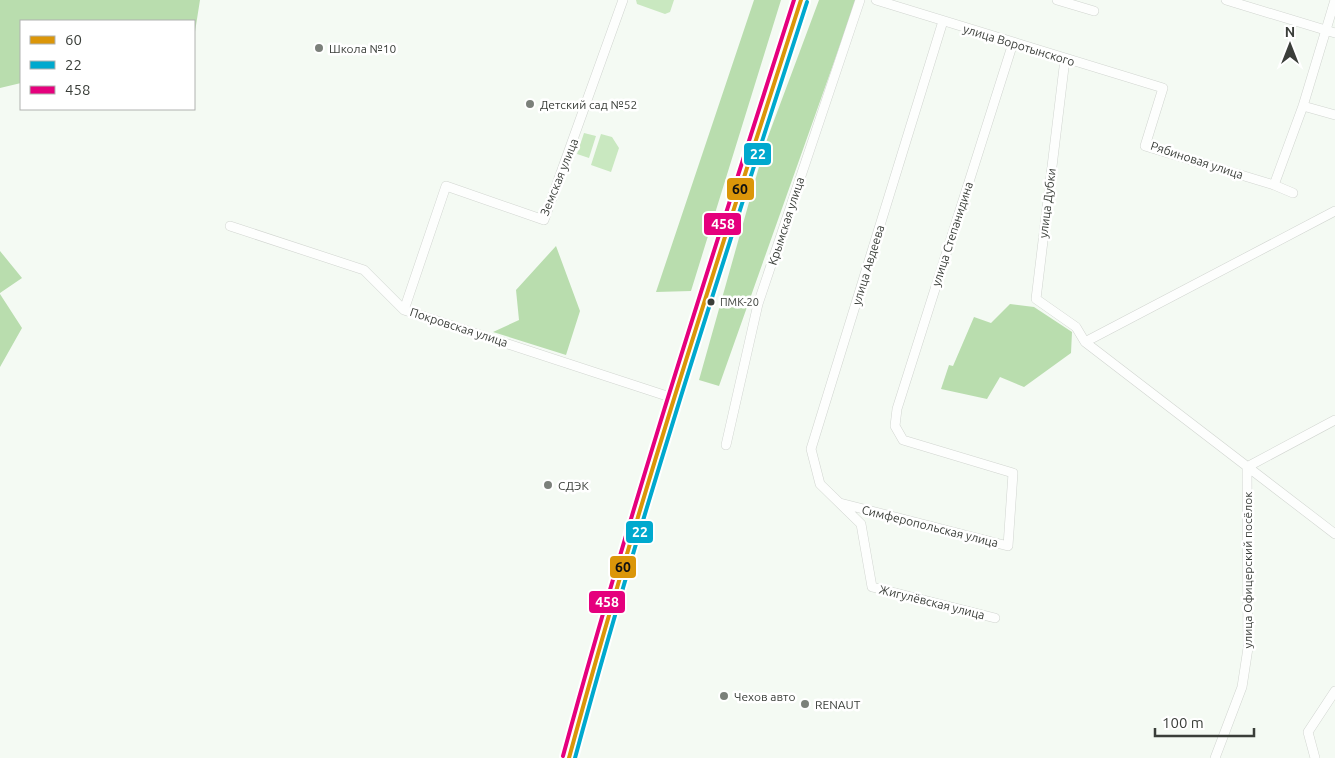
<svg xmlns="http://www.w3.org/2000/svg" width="1335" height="758" viewBox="0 0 1335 758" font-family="Ubuntu,sans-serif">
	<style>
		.green { fill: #c9e8c0 }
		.forest { fill: #b9ddae }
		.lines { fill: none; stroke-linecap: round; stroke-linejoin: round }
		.minor-casing { stroke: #d1d5d0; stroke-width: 10 }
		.major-casing { stroke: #d4d7d3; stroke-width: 12 }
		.minor { stroke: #fdfefd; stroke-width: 9 }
		.major { stroke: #e2e7e0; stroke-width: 11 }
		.bus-1-casing { stroke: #fff; stroke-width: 8 }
		.bus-2-casing { stroke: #fff; stroke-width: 8 }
		.bus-3-casing { stroke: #fff; stroke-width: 8 }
		.bus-1 { stroke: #db9609; stroke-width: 4 }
		.bus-2 { stroke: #00a9ce; stroke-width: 4 }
		.bus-3 { stroke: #e5007d; stroke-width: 4 }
		.poi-dot { fill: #7b807a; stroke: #fff; stroke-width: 2 }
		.bus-dot { fill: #3a3e39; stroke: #fff; stroke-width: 2 }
		.labels { text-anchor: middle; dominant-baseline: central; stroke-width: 5; stroke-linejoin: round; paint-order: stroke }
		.bus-label { font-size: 11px; fill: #3a3e39; stroke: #fff; text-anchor: start }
		.street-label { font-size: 12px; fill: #3a3e39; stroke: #fff }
		.poi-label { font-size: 12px; fill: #3a3e39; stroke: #fff; text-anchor: start }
		.line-badge { stroke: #fff; stroke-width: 2 }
		.badge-label { font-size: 14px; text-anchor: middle; font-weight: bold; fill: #fff }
		.pale-badge-label { font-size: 14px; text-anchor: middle; font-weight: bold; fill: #111 }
	</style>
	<rect width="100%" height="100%" fill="#f4faf3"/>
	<!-- green -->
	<path class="green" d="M636 0H674L670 12 665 14 637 4Z
		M584 133 596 136 589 158 577 154Z
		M601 134 612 137 619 148 611 172 591 165Z"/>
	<!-- forest -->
	<path class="forest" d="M0 0H200L194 38V21H21V83L0 88Z
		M754 0H781L691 291 656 292Z
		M819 0H856L719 386 699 380 766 142Z
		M556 246 580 311 566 355 493 332 519 320 516 290Z
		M0 251 22 278 0 293Z
		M0 294 22 328 0 367Z
		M1010 304 1034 307 1072 332 1071 353 1024 387 1000 377 987 399 941 389 949 365 953 366 974 317 991 323Z"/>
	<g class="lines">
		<defs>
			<path id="minor" d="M876 0 1163 88 1145 146 1274 185 1293 193
				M1057 0 1094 11
				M1226 0 1335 33
				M943 21 811 449 820 484 861 524 872 587 995 618
				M1065 59 1036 299 1076 327 1085 342 1335 534
				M1303 106 1335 115
				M1274 185 1303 106 1335 0
				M230 226 364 270 404 310 673 398
				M404 310 446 186 544 220 623 0
				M1085 342 1335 211
				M726 445 758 304 860 0
				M840 503 1008 546 1013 473 903 440 895 426 897 409 1013 43
				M1215 758 1242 687 1248 648 1247 467 1335 420
				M1315 758 1308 732 1335 691"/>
			<path id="major" d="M569 758 602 636 673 398 801 0"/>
		</defs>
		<!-- minor casing -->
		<use href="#minor" class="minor-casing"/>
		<!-- major casing -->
		<use href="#major" class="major-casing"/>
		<!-- minor -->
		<use href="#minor" class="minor"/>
		<!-- major -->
		<use href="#major" class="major"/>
		<defs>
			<path id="bus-1" d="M569 758C638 503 720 252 801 0"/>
			<path id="bus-2" d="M575 758C644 503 726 253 807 2"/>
			<path id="bus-3" d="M563 756C632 502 714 251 794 0"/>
		</defs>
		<!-- bus-1 casing -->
		<use href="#bus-1" class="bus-1-casing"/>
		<!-- bus-2 casing -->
		<use href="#bus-2" class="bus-2-casing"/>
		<!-- bus-3 casing -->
		<use href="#bus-3" class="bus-3-casing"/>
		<!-- bus-1 -->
		<use href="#bus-1" class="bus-1"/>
		<!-- bus-2 -->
		<use href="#bus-2" class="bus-2"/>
		<!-- bus-3 -->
		<use href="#bus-3" class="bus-3"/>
	</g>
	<!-- markers -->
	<g class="poi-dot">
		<circle cx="319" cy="48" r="5"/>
		<circle cx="530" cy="104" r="5"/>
		<circle cx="548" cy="485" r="5"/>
		<circle cx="724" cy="696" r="5"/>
		<circle cx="805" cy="704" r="5"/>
	</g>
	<circle class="bus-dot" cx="711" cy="302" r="4.5"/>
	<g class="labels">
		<!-- bus labels -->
		<g class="bus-label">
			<text x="720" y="302">ПМК-20</text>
		</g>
		<!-- street labels -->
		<g class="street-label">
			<text transform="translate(1019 45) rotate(17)">улица Воротынского</text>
			<text transform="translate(1197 160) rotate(18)">Рябиновая улица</text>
			<text transform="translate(559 177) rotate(-68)">Земская улица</text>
			<text transform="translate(1047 203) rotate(-83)">улица Дубки</text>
			<text transform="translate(786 221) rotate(-72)">Крымская улица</text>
			<text transform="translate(952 234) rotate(-72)">улица Степанидина</text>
			<text transform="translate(868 265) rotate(-73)">улица Авдеева</text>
			<text transform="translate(459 327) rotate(18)">Покровская улица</text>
			<text transform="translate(930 526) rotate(14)">Симферопольская улица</text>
			<text transform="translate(1247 570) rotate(-90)">улица Офицерский посёлок</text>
			<text transform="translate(932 602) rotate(14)">Жигулёвская улица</text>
		</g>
		<!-- poi labels -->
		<g class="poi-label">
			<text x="329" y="48">Школа №10</text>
			<text x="540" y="104">Детский сад №52</text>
			<text x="558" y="485">СДЭК</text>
			<text x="734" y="696">Чехов авто</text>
			<text x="815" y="704">RENAUT</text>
		</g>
	</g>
	<g class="line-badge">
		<rect x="743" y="142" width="29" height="24" rx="5" fill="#00a9ce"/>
		<rect x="726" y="177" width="29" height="24" rx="5" fill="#db9609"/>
		<rect x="703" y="212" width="39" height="24" rx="5" fill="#e5007d"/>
		<rect x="625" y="520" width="29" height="24" rx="5" fill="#00a9ce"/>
		<rect x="609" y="555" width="28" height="24" rx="5" fill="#db9609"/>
		<rect x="588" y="590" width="38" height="24" rx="5" fill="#e5007d"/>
	</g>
	<g class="badge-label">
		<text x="758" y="159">22</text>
		<text x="723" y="229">458</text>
		<text x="640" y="537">22</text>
		<text x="607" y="607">458</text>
	</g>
	<g class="pale-badge-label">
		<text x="740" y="194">60</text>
		<text x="623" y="572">60</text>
	</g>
	<!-- legend -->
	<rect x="20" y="20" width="175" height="90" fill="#ffffff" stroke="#b0b2b0"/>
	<rect x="30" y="36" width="25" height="8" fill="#db9609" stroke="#b0b2b0"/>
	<text x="65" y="45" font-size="15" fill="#3a3e39">60</text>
	<rect x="30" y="61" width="25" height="8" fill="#00a9ce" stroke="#b0b2b0"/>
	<text x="65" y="70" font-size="15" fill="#3a3e39">22</text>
	<rect x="30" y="86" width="25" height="8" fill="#e5007d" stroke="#b0b2b0"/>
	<text x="65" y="95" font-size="15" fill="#3a3e39">458</text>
	<!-- north arrow -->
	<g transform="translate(1290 45)" stroke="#ffffff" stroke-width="4" paint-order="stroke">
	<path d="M0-4L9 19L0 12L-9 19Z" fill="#3a3e39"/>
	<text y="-8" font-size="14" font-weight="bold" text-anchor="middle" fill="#3a3e39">N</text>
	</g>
	<!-- scale -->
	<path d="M1155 728v8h99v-8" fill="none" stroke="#3a3e39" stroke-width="2.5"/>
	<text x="1162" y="728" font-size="15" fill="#3a3e39" stroke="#ffffff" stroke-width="4" paint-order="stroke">100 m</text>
</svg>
